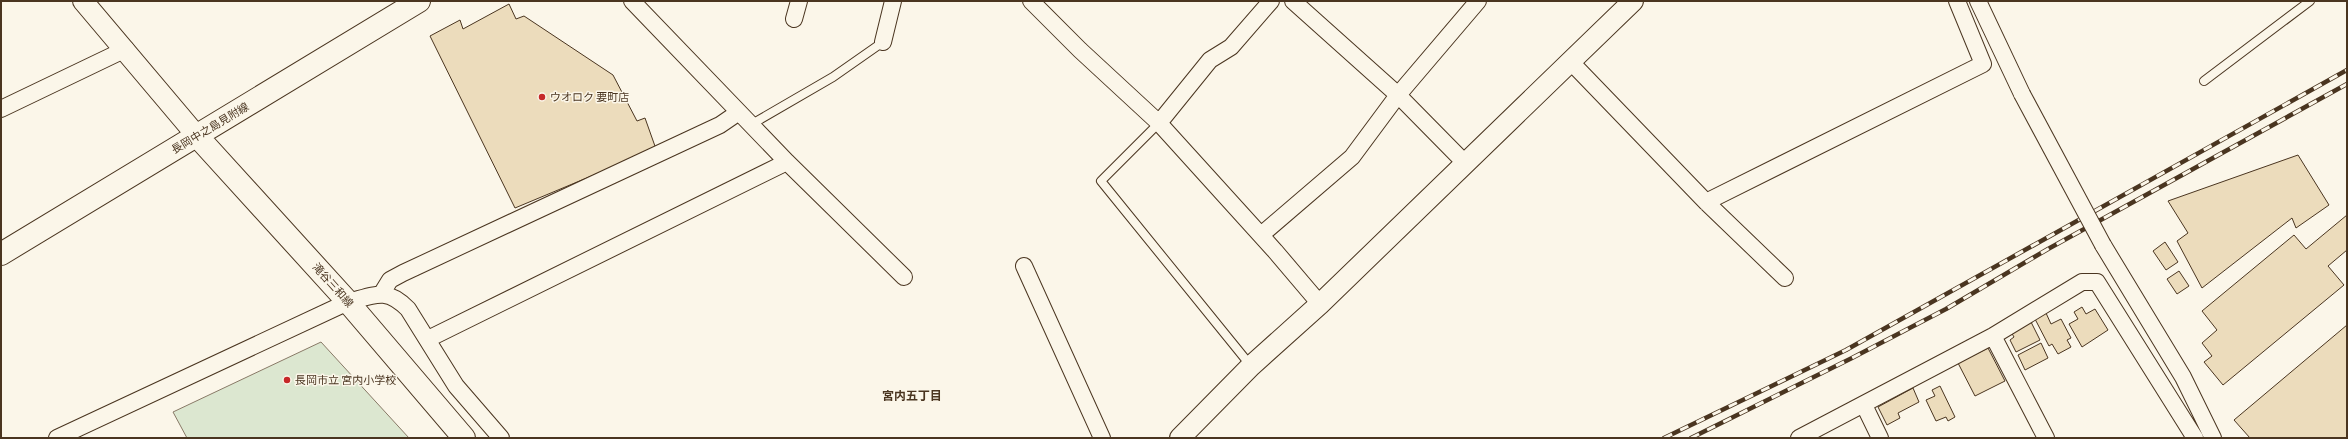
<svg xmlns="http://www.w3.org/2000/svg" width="2348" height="439" viewBox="0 0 2348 439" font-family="'PT Sans Narrow','Noto Sans JP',sans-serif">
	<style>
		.green { fill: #dce7d0; stroke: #887966 }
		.building { fill: #ecdcbc; stroke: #4a3520 }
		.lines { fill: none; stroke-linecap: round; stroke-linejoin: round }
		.service-casing { stroke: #4a3520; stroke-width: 10 }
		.minor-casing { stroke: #4a3520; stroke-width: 18 }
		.tertiary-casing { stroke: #4a3520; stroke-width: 22 }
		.secondary-casing { stroke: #4a3520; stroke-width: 24 }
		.service { stroke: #fbf6e9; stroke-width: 8 }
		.minor { stroke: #fbf6e9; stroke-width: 16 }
		.tertiary { stroke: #fbf6e9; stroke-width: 20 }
		.secondary { stroke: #fbf6e9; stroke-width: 22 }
		.rail-casing { stroke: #4a3520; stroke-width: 4.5 }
		.rail { stroke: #fbf6e9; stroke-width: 3; stroke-dasharray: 9; stroke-linecap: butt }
		.minor-bridge-casing { stroke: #4a3520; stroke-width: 18; stroke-linecap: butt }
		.minor-bridge { stroke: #fbf6e9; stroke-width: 16 }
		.poi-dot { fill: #c62828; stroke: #fbf6e9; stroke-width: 1.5 }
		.labels { text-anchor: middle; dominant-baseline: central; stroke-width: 3; stroke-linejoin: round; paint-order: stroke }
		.poi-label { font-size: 11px; fill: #4a3520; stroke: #fbf6e9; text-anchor: start }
		.street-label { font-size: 11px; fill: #4a3520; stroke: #fbf6e9 }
		.neighbourhood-label { font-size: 12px; font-weight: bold; fill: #4a3520; stroke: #fbf6e9 }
	</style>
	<rect width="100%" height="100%" fill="#fbf6e9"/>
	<!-- green -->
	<path class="green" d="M321 342 409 438H187L173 412Z"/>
	<!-- building -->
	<path class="building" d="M509 4 516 19 524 16 613 75 637 121 645 118 656 149 515 208 430 36 460 20 463 29Z
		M2298 155 2329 205 2296 228 2292 218 2202 288 2177 241 2188 233 2168 201Z
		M2347 215V250L2328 266 2344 285 2223 385 2204 362 2212 356 2202 343 2217 330 2202 311 2294 235 2306 249Z
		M2165 242 2178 262 2166 270 2153 251Z
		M2179 271 2189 286 2177 294 2167 279Z
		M2082 307 2086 314 2095 309 2108 330 2082 347 2069 324 2078 319 2074 312Z
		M2046 313 2051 324 2061 319 2071 338 2067 340 2071 347 2058 354 2052 344 2049 346 2035 319Z
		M2031 322 2040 340 2016 352 2010 340 2014 337 2011 332Z
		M2347 325V438H2250L2234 420Z
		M2041 343 2048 358 2025 370 2018 355Z
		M1988 348 2005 381 1975 396 1958 363Z
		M1940 386 1955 417 1948 421 1946 417 1936 421 1926 400 1935 396 1932 390Z
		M1913 388 1919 402 1898 413 1900 418 1887 425 1878 407Z"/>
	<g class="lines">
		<defs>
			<path id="service" d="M2204 81 2310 1
				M1159 123 1101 181 1251 366
				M752 124 833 77 883 42"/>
			<path id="minor" d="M632 1 787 162 904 277
				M1031 1 1080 50 1159 123 1275 251 1320 304
				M1293 1 1398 95 1465 163
				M1978 1 2022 94
				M794 19 799 1
				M883 42 893 1
				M1570 61 1706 202 1785 278
				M1 109 126 49
				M1159 123 1210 60 1231 47 1271 1
				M1706 202 1983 64 1957 1
				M1261 235 1352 157 1398 95 1478 1
				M2103 245 2183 377 2213 438
				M1024 266 1102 438
				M382 293 390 280 403 273 720 125 739 112
				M1993 336 2046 438
				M428 339 787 162
				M1864 405 1880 438
				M57 438 348 302C375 295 386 287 408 309L456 386 501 438
				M1799 438 1993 336 2082 282H2097L2195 438"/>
			<path id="tertiary" d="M83 1 197 136
				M1180 438 1251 366 1320 304 1633 1"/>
			<path id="secondary" d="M197 136 348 302 464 438
				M1 254 419 1"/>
		</defs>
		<!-- service casing -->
		<use href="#service" class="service-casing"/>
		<!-- minor casing -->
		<use href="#minor" class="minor-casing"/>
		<!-- tertiary casing -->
		<use href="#tertiary" class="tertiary-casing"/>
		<!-- secondary casing -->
		<use href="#secondary" class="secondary-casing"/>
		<!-- service -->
		<use href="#service" class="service"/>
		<!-- minor -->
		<use href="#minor" class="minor"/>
		<!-- tertiary -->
		<use href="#tertiary" class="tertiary"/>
		<!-- secondary -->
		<use href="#secondary" class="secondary"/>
		<defs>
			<path id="rail" d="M1664 438 1846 350 2347 70
				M1691 438 1852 358 1946 309 2048 249 2347 84"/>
		</defs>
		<!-- rail casing -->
		<use href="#rail" class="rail-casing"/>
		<!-- rail -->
		<use href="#rail" class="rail"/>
		<defs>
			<path id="minor-bridge" d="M2022 94 2103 245"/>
		</defs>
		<!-- minor-bridge casing -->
		<use href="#minor-bridge" class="minor-bridge-casing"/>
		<!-- minor-bridge -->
		<use href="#minor-bridge" class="minor-bridge"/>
	</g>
	<!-- markers -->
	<g class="poi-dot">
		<circle cx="542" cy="97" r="4"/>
		<circle cx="287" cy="380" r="4"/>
	</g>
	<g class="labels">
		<!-- poi labels -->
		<g class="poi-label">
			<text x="550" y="97">ウオロク 要町店</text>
			<text x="295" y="380">長岡市立 宮内小学校</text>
		</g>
		<!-- street labels -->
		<g class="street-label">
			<text transform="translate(210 128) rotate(-31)">長岡中之島見附線</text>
			<text transform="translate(333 285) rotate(48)">滝谷三和線</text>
		</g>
		<!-- neighbourhood labels -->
		<g class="neighbourhood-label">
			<text x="912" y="395">宮内五丁目</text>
		</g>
	</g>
	<!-- border -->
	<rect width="2348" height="439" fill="none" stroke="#4a3520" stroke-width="4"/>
</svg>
